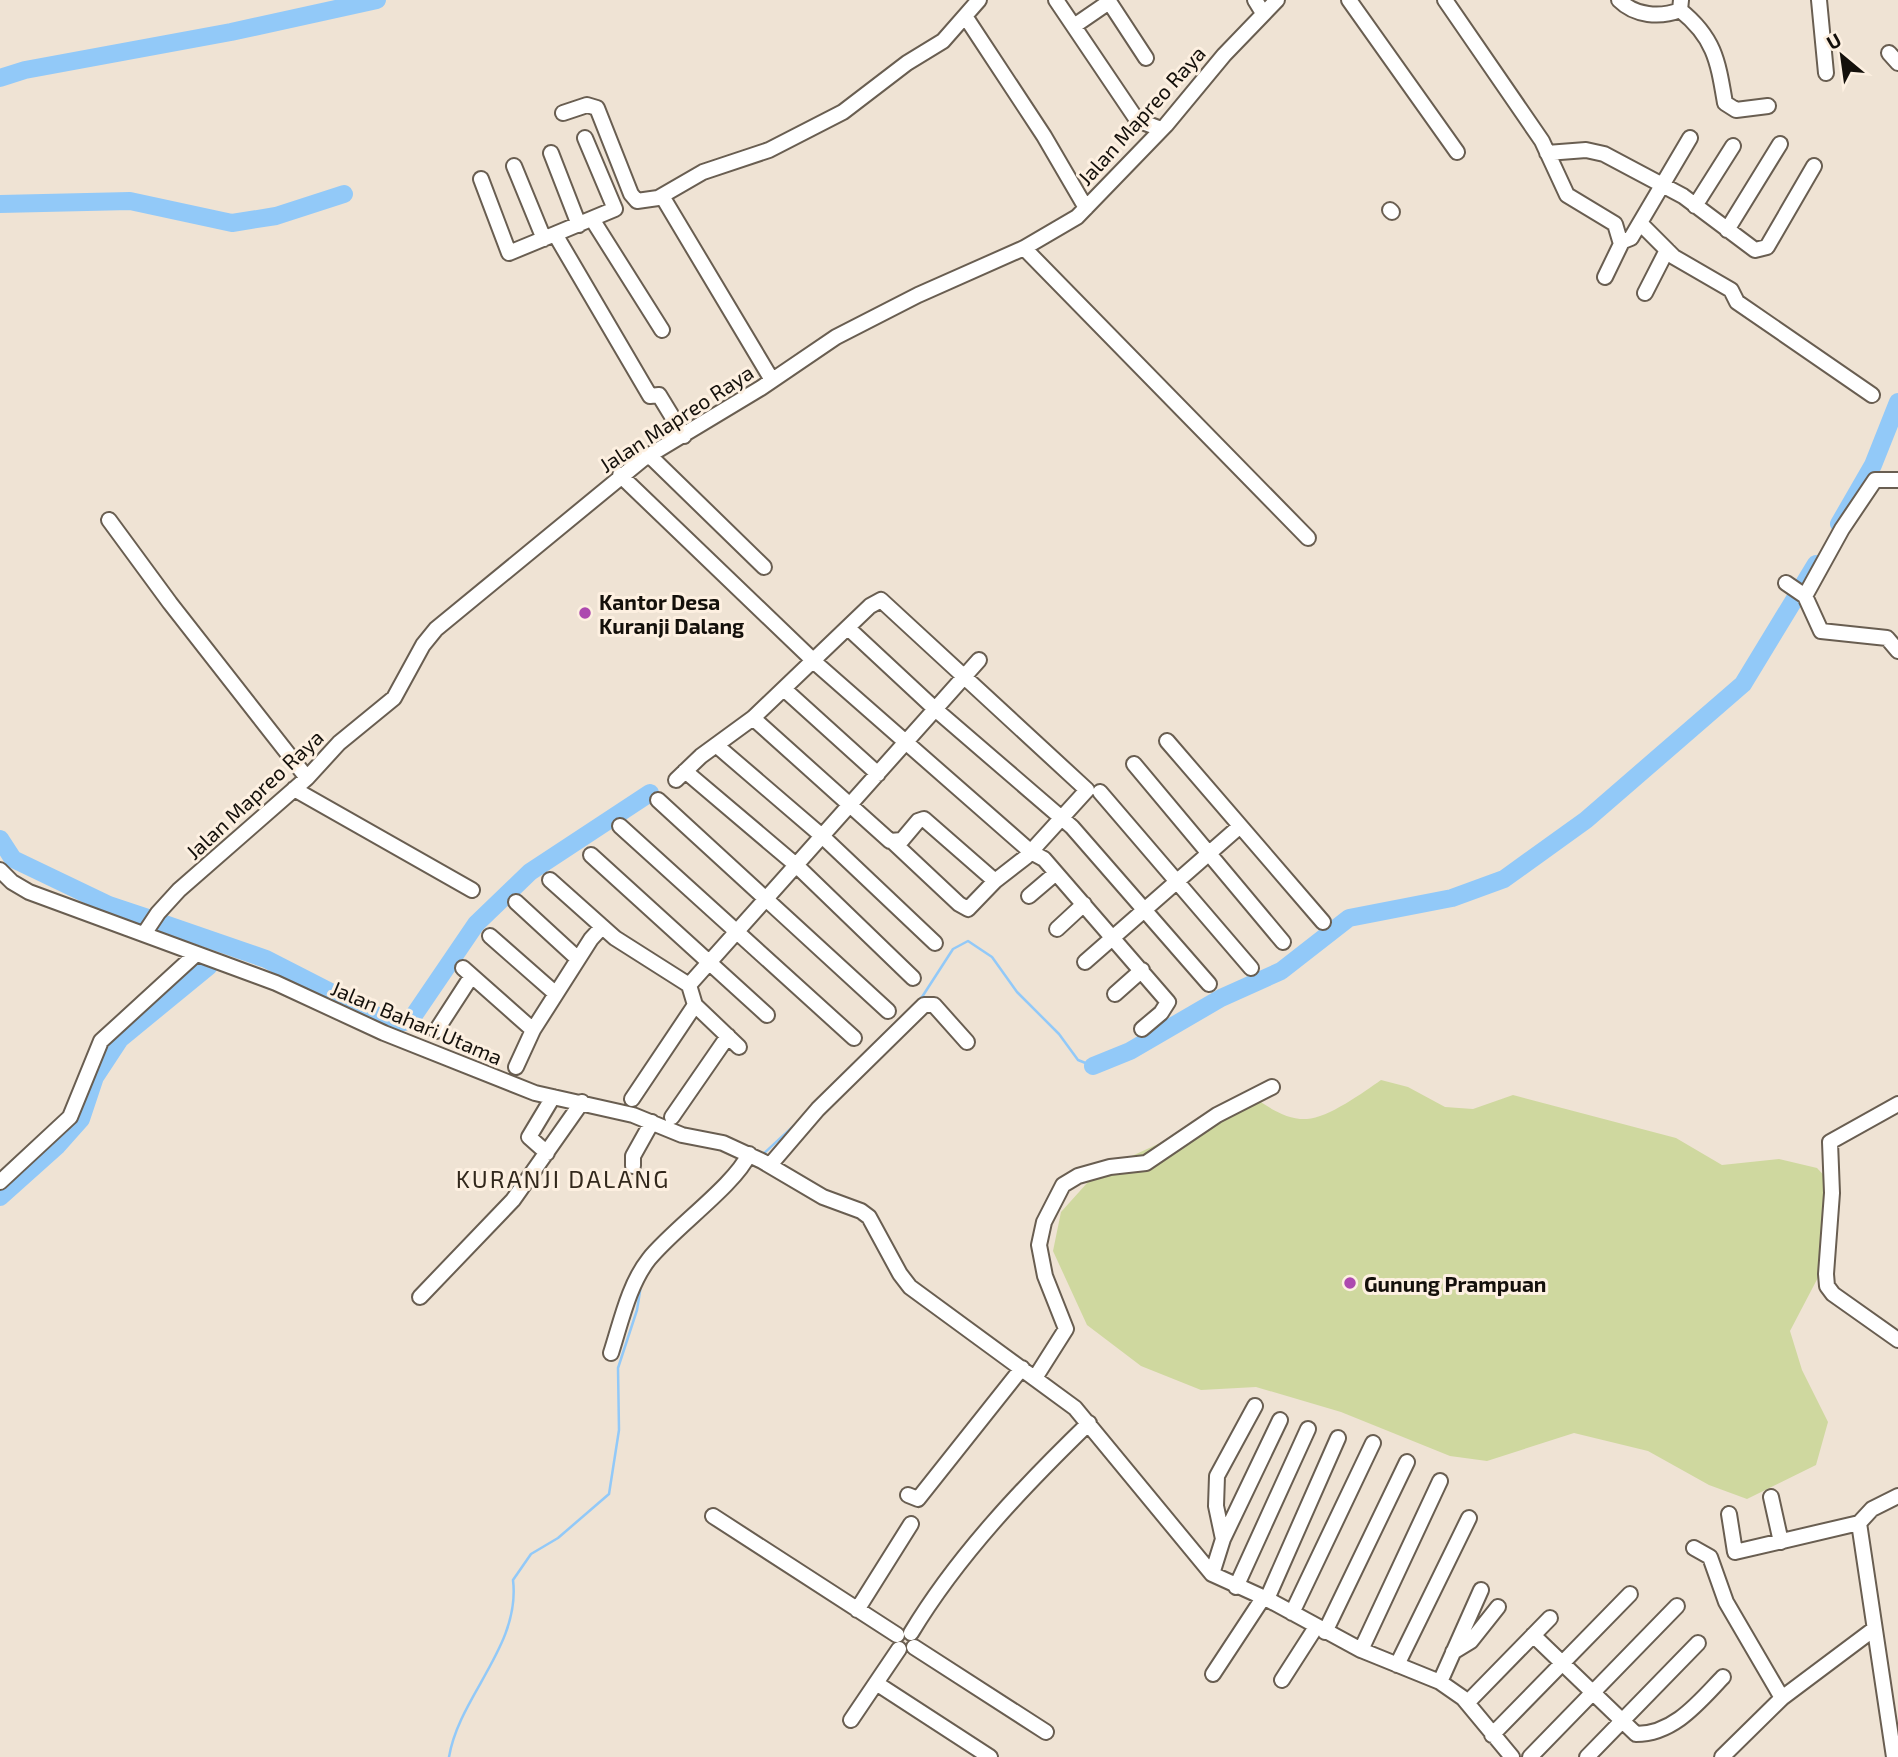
<svg xmlns="http://www.w3.org/2000/svg" width="1898" height="1757" viewBox="0 0 1898 1757" font-family="'Exo 2',sans-serif">
	<style>
		.green { fill: #cfd89f }
		.lines { fill: none; stroke-linecap: round; stroke-linejoin: round }
		.stream { stroke: #92c9f8; stroke-width: 2.5 }
		.river { stroke: #92c9f8; stroke-width: 18 }
		.minor-casing { stroke: #695e51; stroke-width: 18 }
		.minor { stroke: #fff; stroke-width: 14 }
		.poi-dot { fill: #ad49af; stroke: #fdf0e1; stroke-width: 2.5 }
		.labels { text-anchor: middle; dominant-baseline: central; stroke-width: 6; stroke-linejoin: round; paint-order: stroke }
		.street-label { font-size: 21px; fill: #14100b; stroke: #fdf0e1 }
		.poi-label { font-size: 21px; font-weight: bold; fill: #14100b; stroke: #fdf0e1; text-anchor: start }
		.quarter-label { font-size: 24px; letter-spacing: 2px; fill: #32281c; stroke: #fdf0e1 }
	</style>
	<rect width="100%" height="100%" fill="#efe3d4"/>
	<!-- green -->
	<path class="green" d="M1381 1080 1408 1087 1445 1107 1473 1109 1513 1095 1676 1138 1722 1165 1779 1159 1817 1168 1831 1183 1823 1268 1790 1331 1802 1370 1828 1422 1816 1465 1747 1499 1709 1485 1648 1451 1574 1433 1487 1461 1450 1456 1341 1412 1256 1387 1201 1390 1141 1366 1087 1325 1053 1251 1061 1212 1097 1172 1256 1099C1271 1109 1288 1120 1307 1119 1328 1118 1364 1092 1381 1080Z"/>
	<g class="lines">
		<!-- stream -->
		<path class="stream" d="M833 1084 922 997 953 949 968 941 992 957 1017 992 1059 1034 1078 1060 1093 1066
			M761 1156 800 1120
			M449 1757C459 1696 521 1646 513 1580L531 1554 558 1538 609 1494 619 1430 618 1368 637 1310 641 1285"/>
		<!-- river -->
		<path class="river" d="M0 78 25 70 231 32 377 0
			M0 204 130 201 232 223 276 216 344 194
			M1839 524 1873 465 1898 402
			M0 839 13 859 109 905 148 918
			M156 921 266 959 393 1024 410 1021 476 924 530 872 650 793
			M1093 1066 1130 1051 1221 998 1281 971 1349 918 1452 898 1504 879 1586 820 1743 684 1816 564
			M0 1197 57 1146 81 1119 95 1077 120 1039 209 966"/>
		<defs>
			<path id="minor" d="M1056 0 1137 120 1161 129
				M1108 0 1146 58
				M1255 0 1263 13
				M1349 0 1457 152
				M1445 0 1542 141 1567 195 1615 224 1621 244 1605 277
				M1619 0C1635 16 1660 18 1680 10
				M1681 0 1680 10C1715 38 1718 62 1725 103L1736 110 1768 106
				M1819 0 1826 73
				M965 16 1044 136 1086 208
				M1074 26 1109 2
				M1889 53 1898 63
				M563 113 587 105 597 108 631 194 637 201 658 198 703 172 769 150 843 112 907 63 943 41 979 0
				M585 138 615 209 555 234 650 396 659 395 684 436
				M551 153 579 225
				M1547 153 1586 150 1604 154 1683 196 1755 250 1767 247 1814 166
				M514 166 544 239
				M481 179 509 253 555 234
				M662 196 772 380
				M1695 206 1733 146
				M1390 210 1392 212
				M592 219 662 330
				M1640 223 1674 257 1731 290 1737 302 1872 395
				M1727 230 1780 144
				M1621 242 1631 238 1690 138
				M1024 248 1308 538
				M1645 293 1667 250
				M650 456 764 567
				M620 475 819 666 1031 852 1044 859 1168 1002 1161 1013 1142 1029
				M1898 480H1875L1842 529 1805 596 1821 631 1887 638 1898 651
				M109 520 170 603 307 778
				M1786 583 1805 596
				M848 628 935 709 1072 827 1209 984
				M784 689 878 774
				M753 718 890 841 902 840 918 821 924 819 995 881
				M1167 741 1323 922
				M716 745 822 836 935 943
				M1134 764 1283 942
				M685 771 796 865 913 978
				M676 780 701 756 753 718 870 606 881 600 1087 790 1026 857 995 881 968 909 959 904 894 843
				M294 789 472 890
				M1100 792 1251 968
				M658 800 888 1011
				M620 826 854 1038
				M591 855 767 1015
				M0 870 12 882 29 892 276 983 384 1033 535 1093 633 1115 682 1135 723 1143 762 1161 823 1197 861 1211 869 1217 900 1274 910 1287 1075 1408 1212 1574 1267 1599 1361 1650 1440 1682 1463 1698 1512 1757
				M550 880 615 938 689 985 979 660
				M1029 896 1056 873
				M516 902 578 959
				M1057 929 1084 904
				M144 934 158 913 179 890 307 778 339 743 394 698 423 645 436 629 643 459 761 388 836 337 918 295 1024 248 1077 217 1166 125 1224 55 1277 0
				M490 936 556 994
				M1085 962 1239 827
				M463 968 533 1030
				M689 985 695 1005 739 1047
				M1115 994 1142 970
				M436 1031 471 977
				M516 1067 533 1030 591 939 602 927
				M632 1099 695 1005
				M1898 1104 1830 1142 1832 1193 1826 1274 1827 1286 1833 1294 1898 1340
				M672 1117 728 1036
				M547 1153 529 1137 553 1097
				M770 1165 818 1109 924 1005H934L967 1042
				M633 1166V1156L652 1122
				M0 1182 70 1117 101 1041 195 955
				M420 1297 513 1200 582 1102
				M611 1353C621 1322 629 1284 649 1259 674 1228 735 1185 749 1154
				M1035 1378 1066 1329 1045 1276 1039 1245 1044 1222 1063 1185 1078 1176 1110 1167 1146 1163 1217 1115 1272 1087
				M908 1495 918 1499 1022 1368
				M1771 1497 1781 1542
				M1729 1514 1735 1552 1859 1523
				M713 1516 897 1635
				M1223 1539 1280 1420
				M1694 1548 1710 1557 1726 1602 1782 1698
				M1212 1574 1223 1539 1216 1506 1217 1476 1255 1406
				M1236 1587 1308 1429
				M1267 1599 1338 1438
				M857 1610 911 1524
				M1292 1613 1373 1443
				M1325 1632 1407 1462
				M911 1633C958 1555 1024 1486 1089 1423
				M1533 1635 1636 1734C1674 1734 1699 1702 1723 1677
				M914 1647 1046 1732
				M899 1649 876 1683 990 1757
				M1361 1650 1440 1481
				M1453 1652 1471 1641 1498 1607
				M1397 1665 1469 1518
				M1213 1674 1263 1598
				M1282 1680 1316 1627
				M1440 1682 1481 1590
				M1467 1703 1550 1618
				M851 1720 876 1683
				M1492 1735 1630 1594
				M1530 1757 1677 1606
				M1587 1757 1698 1643
				M1722 1757 1782 1698 1874 1629
				M1894 1757 1859 1523 1872 1509 1898 1496"/>
		</defs>
		<!-- minor casing -->
		<use href="#minor" class="minor-casing"/>
		<!-- minor -->
		<use href="#minor" class="minor"/>
	</g>
	<!-- markers -->
	<g class="poi-dot">
		<circle cx="585" cy="613" r="7"/>
		<circle cx="1350" cy="1283" r="7"/>
	</g>
	<g class="labels">
		<!-- street labels -->
		<g class="street-label">
			<text transform="translate(1141 115) rotate(-48)">Jalan Mapreo Raya</text>
			<text transform="translate(676 418) rotate(-33)">Jalan Mapreo Raya</text>
			<text transform="translate(254 794) rotate(-43)">Jalan Mapreo Raya</text>
			<text transform="translate(417 1022) rotate(23)">Jalan Bahari Utama</text>
		</g>
		<!-- poi labels -->
		<g class="poi-label">
			<text x="599" y="601">Kantor Desa<tspan x="599" dy="24">Kuranji Dalang</tspan></text>
			<text x="1364" y="1283">Gunung Prampuan</text>
		</g>
		<!-- quarter labels -->
		<g class="quarter-label">
			<text x="563" y="1178">KURANJI DALANG</text>
		</g>
	</g>
	<!-- north arrow -->
	<g transform="translate(1842 56) rotate(331)" stroke="#fdf0e1" stroke-width="5" paint-order="stroke">
	<path d="M0-5L12 26L0 18L-12 26Z" fill="#14100b"/>
	<text y="-10" font-size="19" font-weight="bold" text-anchor="middle" fill="#14100b">U</text>
	</g>
</svg>
